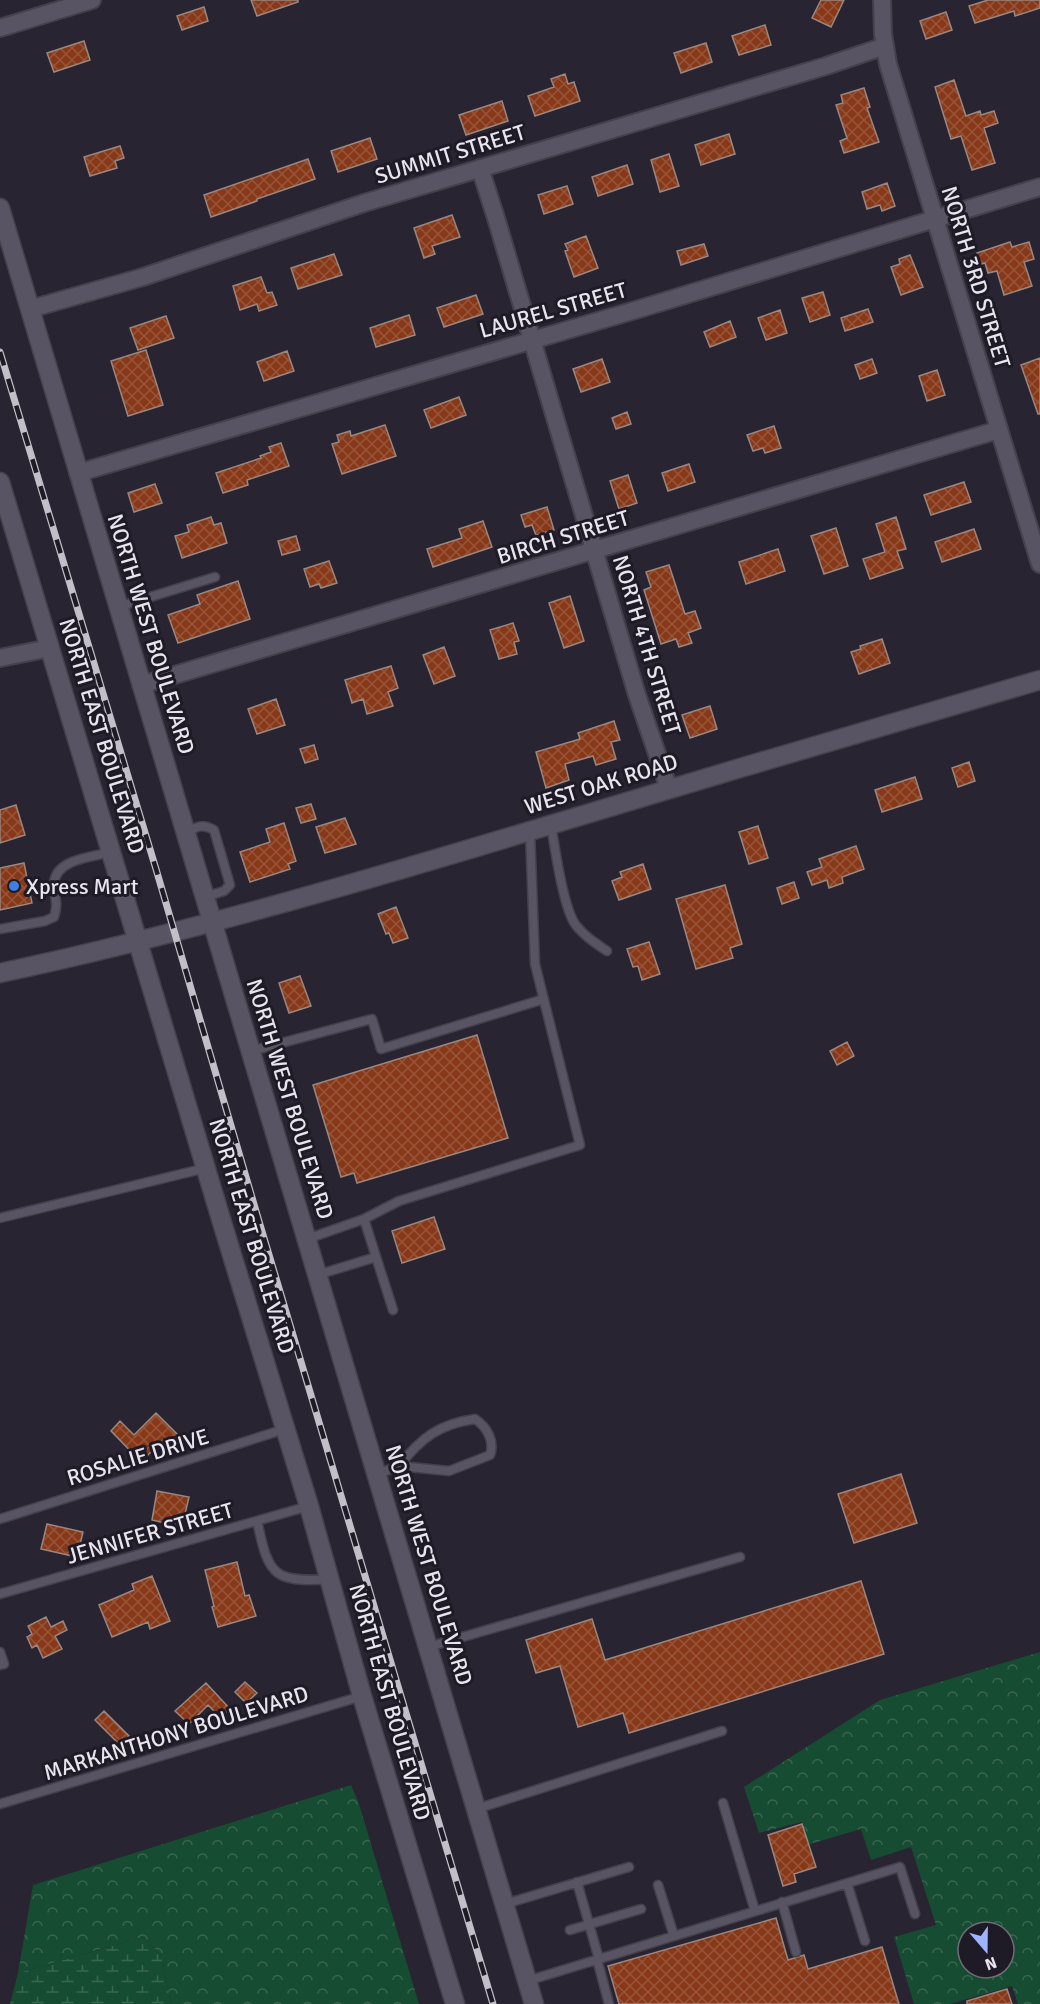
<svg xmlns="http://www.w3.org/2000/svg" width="1040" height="2004" viewBox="0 0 1040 2004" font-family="Signika,sans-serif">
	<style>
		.forest { fill: url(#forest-crowns); fill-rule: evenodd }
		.wetland { fill: url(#wetland-marsh) }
		.building { fill: url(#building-cross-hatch); stroke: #998780; stroke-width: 1.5 }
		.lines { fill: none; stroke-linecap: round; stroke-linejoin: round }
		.service-casing { stroke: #45414c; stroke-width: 11 }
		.minor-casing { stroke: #45414c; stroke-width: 20 }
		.tertiary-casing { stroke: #45414c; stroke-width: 21 }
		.secondary-casing { stroke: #45414c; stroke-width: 21 }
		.service { stroke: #585463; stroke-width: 8 }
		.minor { stroke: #585463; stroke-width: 16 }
		.tertiary { stroke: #585463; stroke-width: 18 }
		.secondary { stroke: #585463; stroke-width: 18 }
		.rail-casing { stroke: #c2bfc9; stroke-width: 7 }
		.rail { stroke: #1e1b27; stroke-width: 4.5; stroke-dasharray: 14; stroke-linecap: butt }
		.shop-dot { fill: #3f7fe0; stroke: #1e1b27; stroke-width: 2 }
		.labels { text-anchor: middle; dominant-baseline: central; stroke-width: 6; stroke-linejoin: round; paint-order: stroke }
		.street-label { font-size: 22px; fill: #e8e5ee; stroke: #1e1b27 }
		.poi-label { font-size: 22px; fill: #e8e5ee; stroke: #1e1b27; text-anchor: start }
	</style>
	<defs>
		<pattern id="forest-crowns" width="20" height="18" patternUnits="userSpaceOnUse" patternTransform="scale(1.5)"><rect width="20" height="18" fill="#164c32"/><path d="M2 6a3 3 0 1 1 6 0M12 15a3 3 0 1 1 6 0" fill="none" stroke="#386650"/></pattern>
		<pattern id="wetland-marsh" width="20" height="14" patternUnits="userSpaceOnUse" patternTransform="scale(1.5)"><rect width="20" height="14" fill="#164c32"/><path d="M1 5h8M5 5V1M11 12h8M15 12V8" fill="none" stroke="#386650"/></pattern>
		<pattern id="building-cross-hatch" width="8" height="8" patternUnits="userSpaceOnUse" patternTransform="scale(1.5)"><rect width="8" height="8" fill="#873818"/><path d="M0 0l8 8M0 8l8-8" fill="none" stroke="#98553a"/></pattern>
	</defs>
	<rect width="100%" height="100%" fill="#282431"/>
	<!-- forest -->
	<path class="forest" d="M1040 1652V2004H1018L1012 1986 950 2004H914L894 1937 936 1925 911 1847 871 1860 861 1829 807 1845 802 1822 759 1833 744 1787 880 1700ZM968 1932H1004V1968H968Z
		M351 1785 359 1804 419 2004H171L161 1955 143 1937 18 1973 33 1885Z"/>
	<!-- wetland -->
	<path class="wetland" d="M143 1937 161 1955 171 2004H10L18 1973Z"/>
	<!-- building -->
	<path class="building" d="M251 0H298V2L257 16Z
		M821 0H844L831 27 812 18Z
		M988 0H1040V8L1015 16 1014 11 975 23 969 6Z
		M204 7 208 21 182 30 177 16Z
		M946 12 952 30 926 39 920 21Z
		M765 25 771 45 739 55 732 36Z
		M84 41 90 60 54 72 47 53Z
		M706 43 712 62 681 73 674 53Z
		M565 74 568 84 574 82 580 101 535 116 528 96 554 87 551 79Z
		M954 80 966 116 980 111 981 115 994 111 998 123 984 128 995 163 972 170 961 136 951 139 935 87Z
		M864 88 870 107 867 108 879 142 844 153 840 141 847 138 836 105 843 103 841 95Z
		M502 101 508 121 466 135 459 115Z
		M729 134 735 154 701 165 695 145Z
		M370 138 377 159 338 172 331 151Z
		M120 146 124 158 115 161 117 168 90 176 84 157Z
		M669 154 679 186 660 192 651 160Z
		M308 159 315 179 257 199V201L211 217 204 195Z
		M627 165 633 184 598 196 592 177Z
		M887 183 895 206 882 211 880 205 867 209 862 192Z
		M567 186 573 204 544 214 538 195Z
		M452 215 460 237 432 246 435 254 424 258 414 228Z
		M586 236 598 268 574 277 565 251 568 250 565 244Z
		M1010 242 1012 247 1029 242 1034 259 1024 262 1032 286 1004 295 997 271 988 273 985 263 981 264 977 253Z
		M704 244 708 256 681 265 677 251Z
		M334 254 342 275 298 289 291 268Z
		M910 255 923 287 901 295 891 267 900 264 899 259Z
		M261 277 267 293 272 292 277 305 259 311 257 304 240 310 233 286Z
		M823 292 830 315 810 322 802 298Z
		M476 295 483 314 444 327 437 308Z
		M868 309 873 322 845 331 841 318Z
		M780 310 787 333 766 340 758 318Z
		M409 315 415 335 376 347 370 328Z
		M166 316 174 338 138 350 130 328Z
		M730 321 736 337 710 347 704 332Z
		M146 350 163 405 128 416 111 361Z
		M287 351 294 371 264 381 257 362Z
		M1040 358V414H1038L1021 365Z
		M602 359 610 382 581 392 573 369Z
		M872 359 877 373 860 379 855 365Z
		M937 370 945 395 927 401 919 376Z
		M459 397 466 415 431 428 424 410Z
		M627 412 631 424 616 429 612 418Z
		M385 425 396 456 342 474 332 444 339 442 337 435 350 431 351 436Z
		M774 426 781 448 765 453 763 448 753 451 747 435Z
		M281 443 289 466 247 480 248 485 223 493 216 473 261 458 260 456 271 452 269 447Z
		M689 464 695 482 668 491 662 473Z
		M628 475 637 503 619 509 610 481Z
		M964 482 971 502 931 515 924 495Z
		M155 484 162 503 134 512 128 493Z
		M547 507 554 530 536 535 532 525 525 527 521 515Z
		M211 517 214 525 221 523 227 543 182 558 175 536 189 532 187 525Z
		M896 517 906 549 897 551 903 568 870 579 863 559 885 552 876 524Z
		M483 521 492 547 433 567 427 549 462 538 459 529Z
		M836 528 848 566 824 574 811 536Z
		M974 529 981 549 942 562 935 542Z
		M296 536 300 550 282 555 278 541Z
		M778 549 785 571 746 584 739 562Z
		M329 561 337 583 321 588 319 584 310 587 304 569Z
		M669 565 685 614 695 611 701 628 688 633 692 643 679 647 676 639 661 644 644 590 651 587 646 572Z
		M238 581 250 619 178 643 168 615 200 604 197 595Z
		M570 596 584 641 564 648 549 603Z
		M513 623 519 641 514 642 517 654 499 659 490 630Z
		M882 639 890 663 859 674 851 652 861 649 860 646Z
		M444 647 455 676 434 684 423 655Z
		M391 666 398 688 388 692 393 706 367 714 363 699 352 703 345 680Z
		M276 699 285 725 257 734 248 709Z
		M710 706 717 729 690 738 682 715Z
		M614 721 620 740 611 742 616 759 596 765 593 756 565 764 569 780 546 788 536 752 580 739 578 733Z
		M314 745 318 759 305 763 300 749Z
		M969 762 975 781 958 787 952 768Z
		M915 777 922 799 882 812 875 790Z
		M311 804 316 819 301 823 296 808Z
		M16 805 25 835 0 843V810Z
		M345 818 356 844 325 853 316 827Z
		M284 823 296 861 288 864 290 869 250 882 240 852 270 842 266 829Z
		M758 826 768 858 749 864 739 832Z
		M856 846 864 869 842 877 843 883 829 888 827 880 812 885 807 872 822 867 819 859Z
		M24 863 32 903 0 910V868Z
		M643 864 651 889 619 900 612 881 622 877 620 872Z
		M794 882 799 898 782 904 777 888Z
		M725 885 742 944 730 948 733 958 696 969 676 899Z
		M396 907 408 938 393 943 389 933 386 934 378 914Z
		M649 942 660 974 642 980 638 966 633 967 627 949Z
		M300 976 311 1006 289 1013 279 983Z
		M477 1035 508 1138 357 1183 354 1173 341 1177 313 1085Z
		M847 1042 854 1056 837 1065 830 1051Z
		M434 1217 445 1249 402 1263 392 1231Z
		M156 1413 187 1444 177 1454 163 1440 141 1462 111 1431 120 1421 134 1435Z
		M901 1474 917 1523 854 1543 838 1494Z
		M157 1491 189 1497 182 1527 152 1520Z
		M47 1524 83 1532 77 1557 41 1549Z
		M237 1562 245 1596 249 1595 256 1616 218 1627 212 1607 214 1606 205 1570Z
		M152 1576 170 1621 150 1629 148 1622 112 1637 99 1605 134 1590 132 1584Z
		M861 1581 884 1654 629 1733 623 1713 578 1727 560 1666 536 1673 526 1640 592 1619 605 1660Z
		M46 1617 51 1627 63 1621 67 1630 55 1636 62 1649 43 1658 37 1645 32 1648 27 1637 32 1634 28 1626Z
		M245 1682 257 1693 246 1703 235 1692Z
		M206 1683 230 1709 220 1717 208 1705 189 1724 175 1711Z
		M104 1711 129 1736 120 1745 95 1720Z
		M802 1824 816 1867 794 1874 796 1882 783 1886 768 1835Z
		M776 1918 788 1960 804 1955 808 1969 882 1947 899 2004H619L608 1966Z
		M1007 1989 1012 2004H967V2001Z"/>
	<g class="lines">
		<defs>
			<path id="service" d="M118 607 215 577
				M551 825C555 848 563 906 575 924 583 935 595 943 607 951
				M185 833C197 827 201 823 214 830L230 885 224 891 205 897
				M0 929 45 921 54 917C59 902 54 898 54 884 55 859 92 857 111 852
				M251 1051 372 1019 381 1049 544 999
				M0 1218 206 1168
				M364 1219 393 1310
				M307 1239 364 1219 399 1201 580 1145 535 964 530 831
				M317 1275 376 1257
				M377 1474 399 1466 449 1471 490 1455C495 1441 487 1427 475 1419 439 1424 421 1438 399 1466
				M0 1519 285 1429
				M257 1521C261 1536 264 1563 278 1573 290 1582 316 1580 330 1579
				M0 1594 309 1506
				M428 1647 740 1557
				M0 1652 4 1664 0 1665
				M723 1803 755 1911
				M0 1804 362 1696
				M476 1809 722 1731
				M577 1882 599 1959
				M847 1883 865 1941
				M658 1885 674 1936
				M782 1902 796 1952
				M505 1904 629 1867
				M570 1930 641 1909
				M597 1959 609 2004
				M527 1981 900 1867 915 1914"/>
			<path id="minor" d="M882 0 883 34 888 64 1040 564
				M0 28 92 0
				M480 168 496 218 637 695 669 789
				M30 309 143 277 364 203 826 66 885 46
				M78 473 639 309 1040 187
				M0 658 50 648
				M141 685 998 430"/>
			<path id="tertiary" d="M0 973C179 935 354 884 530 831 700 780 869 729 1040 680"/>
			<path id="secondary" d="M0 208 534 2004
				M0 482 224 1229 309 1506 362 1696 455 2004"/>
		</defs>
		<!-- service casing -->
		<use href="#service" class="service-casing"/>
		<!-- minor casing -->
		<use href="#minor" class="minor-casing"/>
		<!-- tertiary casing -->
		<use href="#tertiary" class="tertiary-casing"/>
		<!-- secondary casing -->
		<use href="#secondary" class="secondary-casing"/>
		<!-- service -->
		<use href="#service" class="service"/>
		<!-- minor -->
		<use href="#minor" class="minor"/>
		<!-- tertiary -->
		<use href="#tertiary" class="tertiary"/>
		<!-- secondary -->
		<use href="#secondary" class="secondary"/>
		<defs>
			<path id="rail" d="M0 352 156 869 258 1218 493 2004"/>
		</defs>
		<!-- rail casing -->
		<use href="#rail" class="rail-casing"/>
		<!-- rail -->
		<use href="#rail" class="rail"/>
	</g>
	<!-- markers -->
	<circle class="shop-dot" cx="14" cy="886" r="6"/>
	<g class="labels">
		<!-- street labels -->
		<g class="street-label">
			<text transform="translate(450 154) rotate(-17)">SUMMIT STREET</text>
			<text transform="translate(976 277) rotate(73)">NORTH 3RD STREET</text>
			<text transform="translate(553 310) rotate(-16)">LAUREL STREET</text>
			<text transform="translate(563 537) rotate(-17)">BIRCH STREET</text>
			<text transform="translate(151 634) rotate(73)">NORTH WEST BOULEVARD</text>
			<text transform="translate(647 645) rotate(73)">NORTH 4TH STREET</text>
			<text transform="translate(102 736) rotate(73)">NORTH EAST BOULEVARD</text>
			<text transform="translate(601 784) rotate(-17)">WEST OAK ROAD</text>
			<text transform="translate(290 1099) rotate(73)">NORTH WEST BOULEVARD</text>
			<text transform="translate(252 1236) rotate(73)">NORTH EAST BOULEVARD</text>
			<text transform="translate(138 1457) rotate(-17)">ROSALIE DRIVE</text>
			<text transform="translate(150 1533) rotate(-16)">JENNIFER STREET</text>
			<text transform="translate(429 1565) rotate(73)">NORTH WEST BOULEVARD</text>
			<text transform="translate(390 1702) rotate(74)">NORTH EAST BOULEVARD</text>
			<text transform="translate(176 1733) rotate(-17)">MARKANTHONY BOULEVARD</text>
		</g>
		<!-- poi labels -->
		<g class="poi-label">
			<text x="26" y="886">Xpress Mart</text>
		</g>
	</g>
	<!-- north arrow -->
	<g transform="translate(986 1950) rotate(160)"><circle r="28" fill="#1e1b27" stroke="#6f6c77" stroke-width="1.5"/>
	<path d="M0-4.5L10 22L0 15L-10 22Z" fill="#9eb4fd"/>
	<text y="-9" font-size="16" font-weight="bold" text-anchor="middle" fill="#e8e5ee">N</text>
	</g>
</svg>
